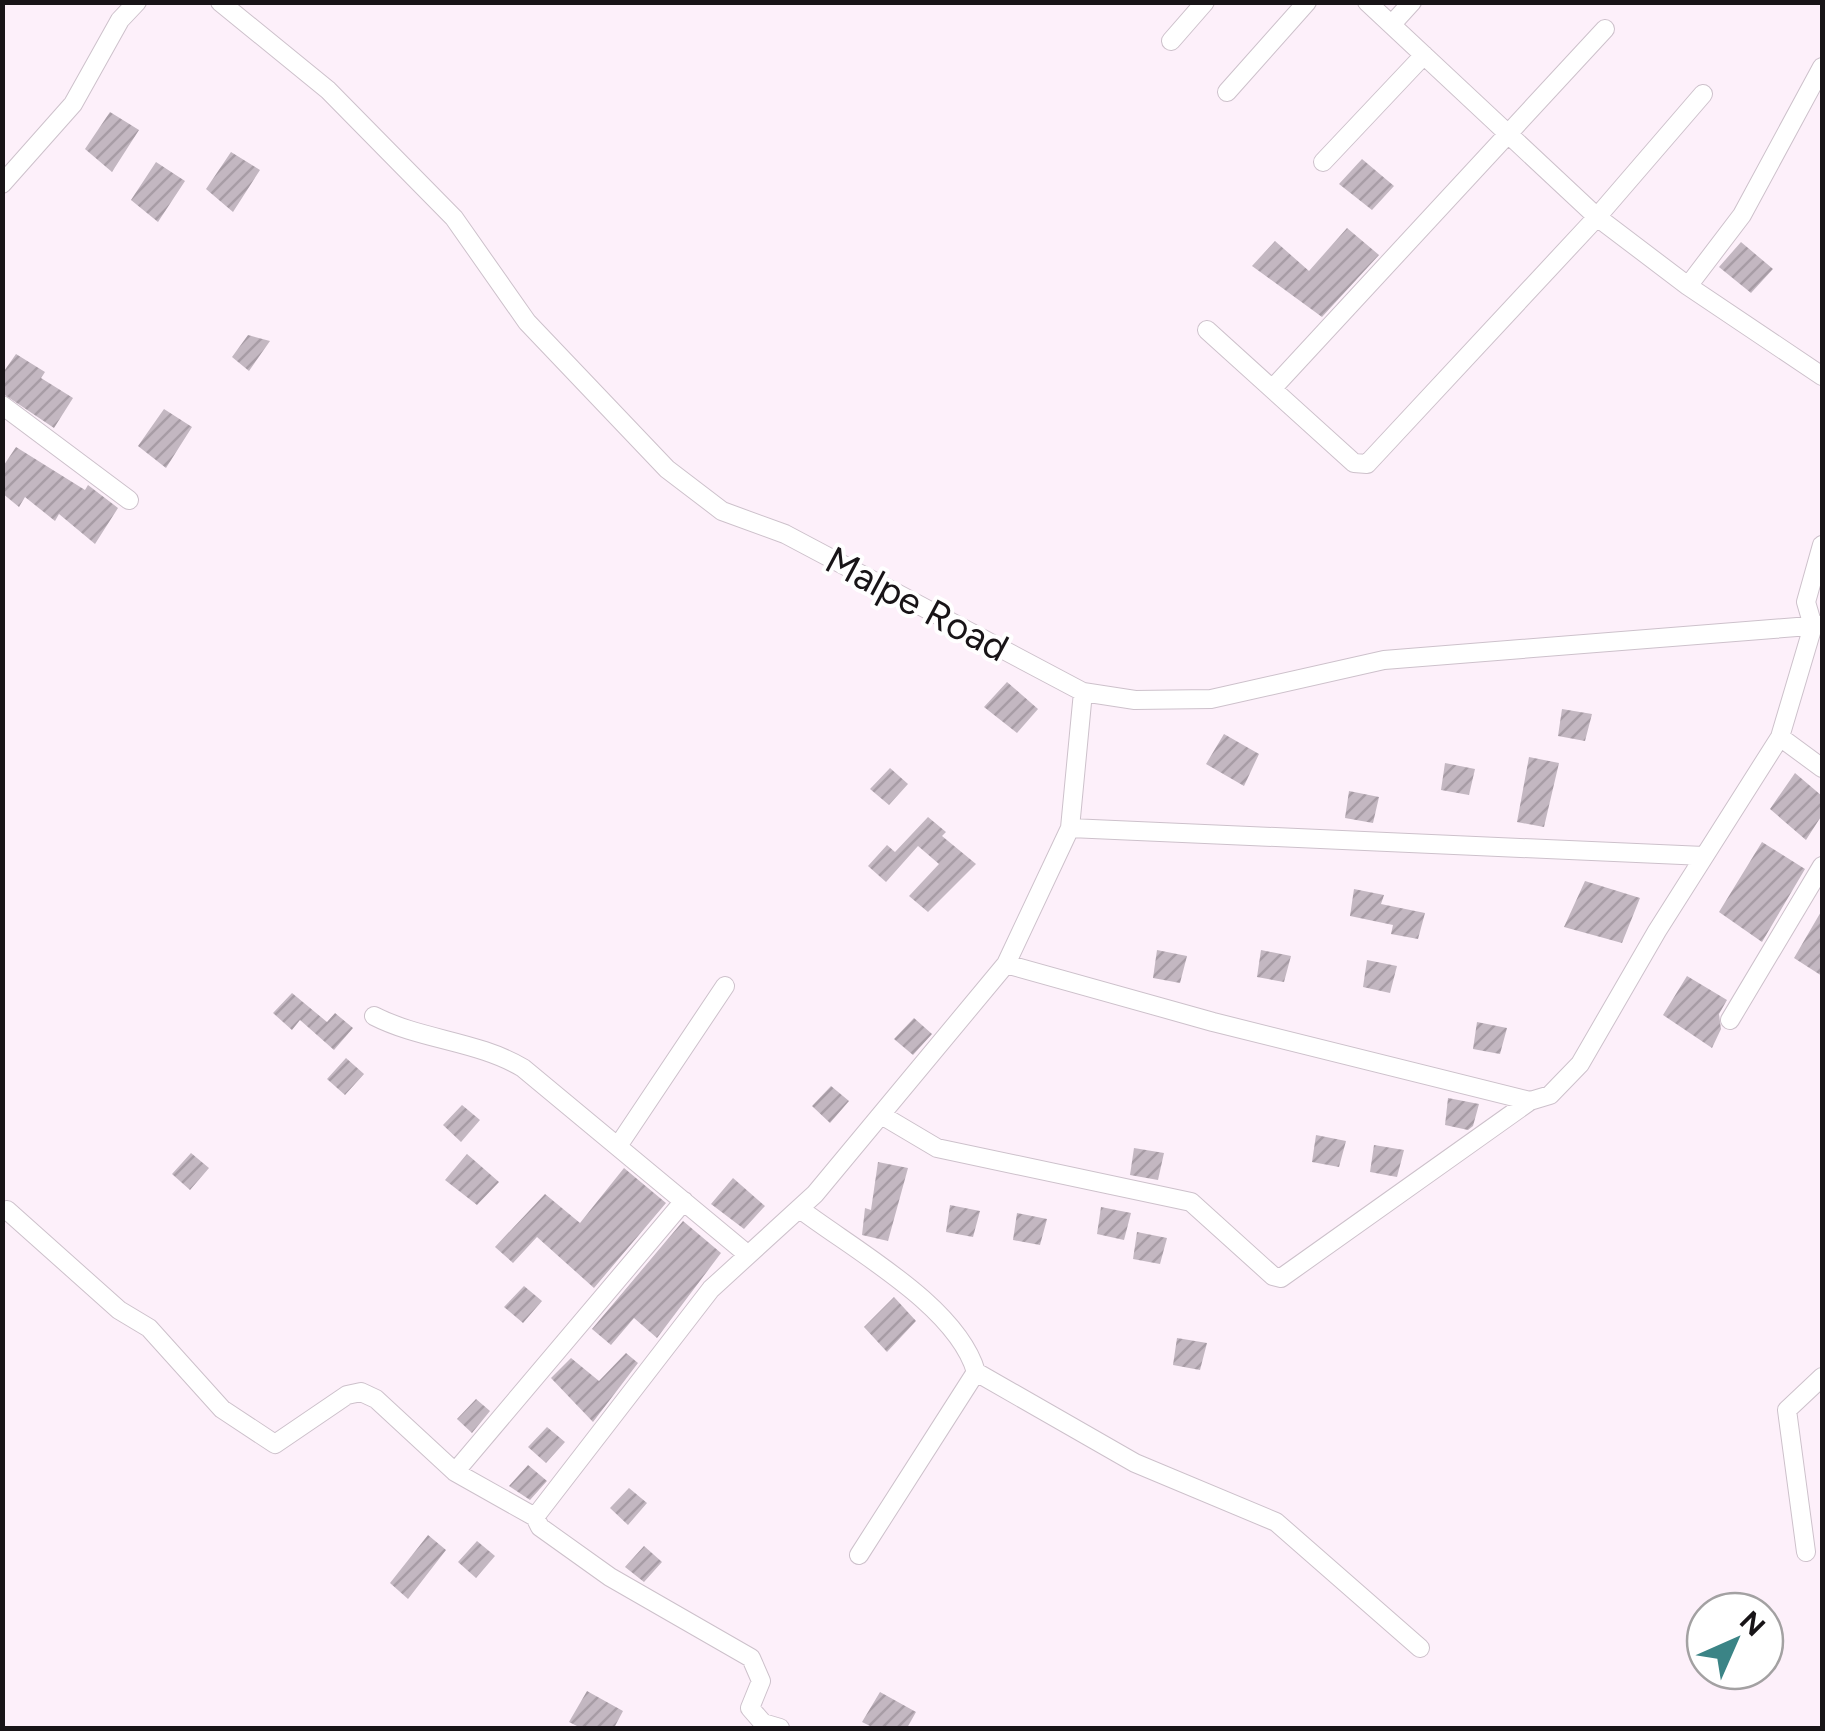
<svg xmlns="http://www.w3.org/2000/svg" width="1825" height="1731" viewBox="0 0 1825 1731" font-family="Figtree,sans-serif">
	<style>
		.building { fill: url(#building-hatch) }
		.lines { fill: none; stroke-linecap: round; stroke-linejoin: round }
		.minor-casing { stroke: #cdc1cb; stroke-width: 20 }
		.minor { stroke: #fff; stroke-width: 18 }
		.labels { text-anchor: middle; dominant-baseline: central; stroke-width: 8; stroke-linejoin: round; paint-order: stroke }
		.street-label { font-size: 38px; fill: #181417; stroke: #fff }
	</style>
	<defs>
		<pattern id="building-hatch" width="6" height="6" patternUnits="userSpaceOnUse" patternTransform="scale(2.5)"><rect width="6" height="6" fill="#c3b7c1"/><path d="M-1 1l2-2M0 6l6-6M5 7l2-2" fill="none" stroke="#a79ca5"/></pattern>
	</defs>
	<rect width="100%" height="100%" fill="#fdf0fa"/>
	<!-- building -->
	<path class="building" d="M110 112 139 130 112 172 85 149Z
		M231 152 260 170 233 212 206 189Z
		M1362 159 1394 186 1372 210 1339 184Z
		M156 162 185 181 158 222 131 200Z
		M1347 228 1379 255 1322 317 1252 266 1275 241 1309 271Z
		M1741 242 1773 269 1751 293 1719 267Z
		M248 335 270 341 249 371 232 357Z
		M16 354 45 372 41 378 73 398 54 428 2 393V374Z
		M164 409 192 427 166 468 138 446Z
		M16 447 85 490 88 485 118 508 95 544 59 514 55 521 25 497 19 507 2 493V468Z
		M1007 682 1038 709 1017 733 984 707Z
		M1562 709 1592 714 1585 741 1558 736Z
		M1224 734 1259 754 1244 786 1206 764Z
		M1529 757 1559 763 1544 827 1517 822Z
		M1445 763 1475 769 1469 795 1441 790Z
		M890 768 908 784 889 805 870 789Z
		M1795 773 1822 796V815L1806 840 1770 809Z
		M1349 791 1379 797 1373 823 1345 818Z
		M928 817 946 832 942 836 976 864 928 912 909 896 939 864 918 846 886 882 868 866 887 845 895 852Z
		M1762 842 1805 869 1762 942 1719 912Z
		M1585 881 1640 898 1622 943 1564 927Z
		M1354 889 1384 895 1381 904 1425 913 1418 939 1391 934 1393 925 1350 916Z
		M1822 910V976L1794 958Z
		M1157 950 1187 956 1180 983 1153 978Z
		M1261 950 1291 956 1284 982 1257 977Z
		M1367 960 1397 966 1390 993 1363 987Z
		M1687 976 1727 1000 1719 1014 1721 1029 1712 1048 1663 1015Z
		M292 993 327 1022 335 1013 353 1028 334 1050 300 1020 292 1030 273 1013Z
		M914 1018 932 1034 913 1055 894 1039Z
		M1477 1022 1507 1028 1500 1054 1473 1049Z
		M346 1058 364 1074 345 1095 327 1079Z
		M831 1086 849 1101 830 1123 812 1106Z
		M1448 1098 1479 1104 1473 1126 1468 1130 1445 1125Z
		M462 1105 480 1120 461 1142 443 1125Z
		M1316 1135 1346 1141 1339 1167 1312 1162Z
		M1374 1145 1404 1150 1397 1177 1370 1172Z
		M1134 1148 1164 1153 1158 1180 1130 1175Z
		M191 1153 209 1168 190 1190 172 1174Z
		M467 1154 499 1182 477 1205 445 1180Z
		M878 1162 908 1168 888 1241 862 1235 865 1208 871 1210Z
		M624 1168 666 1203 594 1288 537 1237 513 1263 495 1247 545 1194 580 1223Z
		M733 1178 765 1206 744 1229 711 1204Z
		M950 1205 980 1211 973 1237 946 1232Z
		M1101 1207 1131 1213 1124 1240 1097 1234Z
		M1017 1213 1047 1219 1040 1245 1013 1240Z
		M683 1221 721 1253 657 1338 634 1318 611 1345 592 1329Z
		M1137 1232 1167 1238 1160 1264 1133 1259Z
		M524 1286 542 1301 523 1323 504 1307Z
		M894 1297 916 1321 887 1352 864 1327Z
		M1177 1338 1207 1343 1200 1370 1173 1365Z
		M626 1353 638 1363 593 1422 551 1378 571 1358 599 1381Z
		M476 1399 490 1411 472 1433 457 1419Z
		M547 1427 565 1442 546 1463 528 1447Z
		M528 1465 547 1481 530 1500 509 1486Z
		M629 1488 647 1503 628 1525 610 1508Z
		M428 1535 446 1550 408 1599 390 1583Z
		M477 1541 495 1556 476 1578 458 1562Z
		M644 1546 662 1562 644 1582 625 1567Z
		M587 1691 623 1711 614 1728H581L569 1722Z
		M880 1692 916 1712 907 1728H874L862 1722Z"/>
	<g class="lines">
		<defs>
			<path id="minor" d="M220 2 328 90 454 218 527 322 667 469 722 511 785 534 1083 692 1135 700 1211 699 1384 660 1822 625
				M1367 2 1597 217 1688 286 1822 376
				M1392 24 1412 2
				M1171 41 1205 2
				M1227 92 1307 2
				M1323 162 1424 55
				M2 184 73 104 120 20 137 2
				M1688 286 1742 215 1822 67
				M1207 330 1354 463 1367 464 1597 217 1703 94
				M1272 389 1605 29
				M2 405 129 500
				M1780 737 1822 768
				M1070 828 1704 856
				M1006 964 1213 1022 1530 1101 1550 1095 1580 1064 1657 931 1780 737 1813 626 1806 602 1822 545
				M374 1016C421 1040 478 1041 523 1068L747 1254
				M1730 1020 1822 866
				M883 1116 937 1148 1191 1202 1273 1276 1281 1278 1530 1101
				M618 1146 725 986
				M800 1209C854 1250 957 1306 976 1372L859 1555
				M7 1210 119 1310 149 1328 222 1409 275 1444 347 1395 361 1392 376 1399 455 1472 535 1517
				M976 1372 1135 1463 1276 1522 1420 1648
				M455 1472 684 1201
				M1806 1552 1787 1410 1822 1377
				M780 1728 763 1723 750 1708 761 1681 751 1658 610 1577 540 1527 535 1517 711 1289 815 1194 1006 964 1070 828 1083 692"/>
		</defs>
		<!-- minor casing -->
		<use href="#minor" class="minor-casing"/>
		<!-- minor -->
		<use href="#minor" class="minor"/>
	</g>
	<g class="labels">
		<!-- street labels -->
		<g class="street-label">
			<text transform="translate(917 604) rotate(28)">Malpe Road</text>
		</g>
	</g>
	<!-- border -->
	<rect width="1825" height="1731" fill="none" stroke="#181417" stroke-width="10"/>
	<!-- north arrow -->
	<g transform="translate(1735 1641) rotate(45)"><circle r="48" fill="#ffffff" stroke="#a3a1a2" stroke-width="2.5"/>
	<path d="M0-8L18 38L0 25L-18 38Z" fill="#3b8486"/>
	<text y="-15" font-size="28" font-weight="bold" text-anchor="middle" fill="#181417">N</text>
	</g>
</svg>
